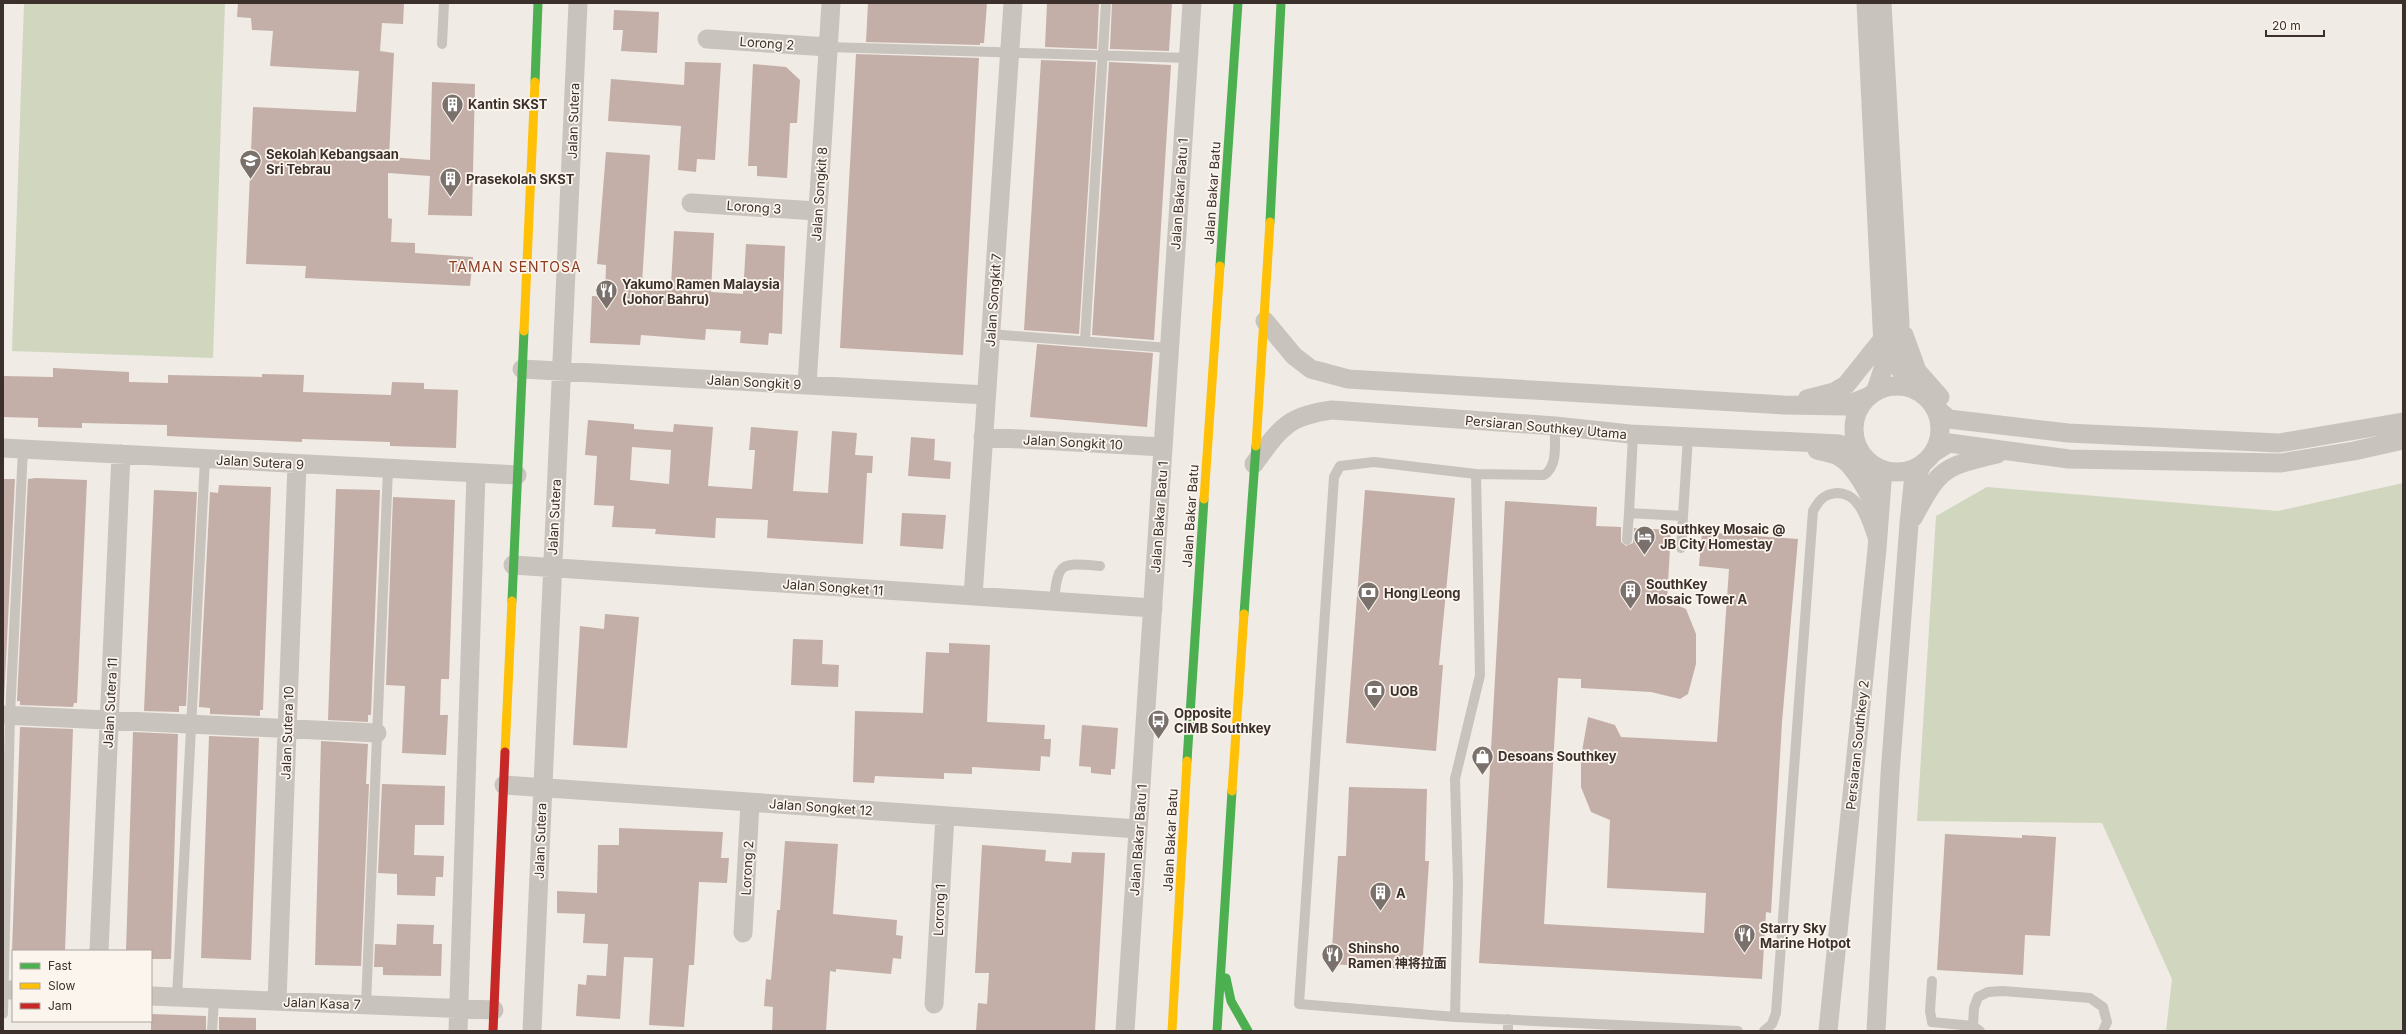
<svg xmlns="http://www.w3.org/2000/svg" width="2406" height="1034" viewBox="0 0 2406 1034" font-family="Inter,'Noto Sans SC',sans-serif">
	<style>
		.green { fill: #d1d6bf }
		.building { fill: #c3afa7; fill-rule: evenodd }
		.lines { fill: none; stroke-linecap: round; stroke-linejoin: round }
		.lane { stroke: #c9c3be; stroke-width: 10 }
		.street { stroke: #c9c3be; stroke-width: 19 }
		.fast { stroke: #4caf50; stroke-width: 9 }
		.slow { stroke: #ffc107; stroke-width: 9 }
		.jam { stroke: #c62828; stroke-width: 9 }
		.labels { text-anchor: middle; dominant-baseline: central; stroke-width: 3.5; stroke-linejoin: round; paint-order: stroke }
		.street-label { font-size: 13px; fill: #3b302b; stroke: #fbf5ee }
		.poi-label { font-size: 13px; font-weight: bold; fill: #3b302b; stroke: #fbf5ee; text-anchor: start }
		.neighbourhood-label { font-size: 14px; letter-spacing: 1px; fill: #8c3b22; stroke: #fbf5ee }
	</style>
	<rect width="100%" height="100%" fill="#f0ebe5"/>
	<!-- green -->
	<path class="green" d="M24 3H225L213 358 12 351Z
		M2403 483V1031H2166L2172 979 2102 823 1917 821 1936 516 1987 487 2278 511Z"/>
	<!-- building -->
	<path class="building" d="M238 3H404L403 24 382 23 380 51 394 53 389 157 430 160 432 82 475 84 472 216 428 215 430 176 388 173V218L392 219 391 242 415 243V253L473 257 470 286 305 278 306 266 246 264 253 107 356 112 359 71 270 66 273 31 252 30 251 18 237 17Z
		M868 3H987L984 43H980V45L866 42Z
		M1047 3H1099L1097 49 1045 47Z
		M1112 3H1172L1169 51 1110 49Z
		M614 10 659 12 657 53 621 51 623 30H613Z
		M856 54 979 58 963 355 840 348Z
		M1041 60 1096 62 1079 334 1024 330Z
		M685 62 721 63 715 160 697 159 696 172 678 170 681 126 608 121 611 79 684 85Z
		M1109 62 1171 65 1154 340 1092 335Z
		M753 64 786 67 800 80 797 123H790L787 178 757 176V166H748Z
		M606 152 650 155 642 283 671 285 674 231 714 233 711 292 743 294 746 244 785 246 782 334 769 333 768 345 740 343 741 331 706 329 705 340 641 335 640 345 590 343 592 296 605 297 606 265 597 264Z
		M1037 344 1153 353 1147 427 1030 417Z
		M53 368 129 372V382L168 383V375L262 377V374L304 375 303 392 391 395 392 382 424 383V389L458 390 456 448 390 446V442L302 439V442L167 436V425L82 423V428L38 427V418L3 417V376L53 377Z
		M588 420 634 424V429L673 432 674 424 713 427 708 486 752 489 755 450H749L751 427 798 431 793 491 828 493 832 431 857 433 855 455 873 456 872 473H867L863 544 767 538 768 520 716 518 715 538 655 534 656 529 612 527 614 506 594 505 597 456 585 455ZM632 447 671 450 669 484 630 480Z
		M911 437 935 439 934 460 951 462 950 479 908 476Z
		M36 478 87 480 77 703H74L73 707 20 705V701H17L28 479Z
		M3 479H15L4 701H3Z
		M219 485 271 487 263 710H260V716L210 714V708L199 707 210 492 218 493Z
		M336 489 380 490 371 715H368V722L328 720Z
		M154 490 197 492 186 706H179V712L144 711Z
		M1365 490 1455 498 1439 665H1443L1436 751 1346 743Z
		M393 497 455 500 449 679H441L440 715H448L446 755 402 753 405 686 386 685Z
		M1505 501 1597 507 1596 526 1621 527V542L1626 546 1633 543 1634 528 1671 530 1667 601 1686 609 1696 634V664L1688 694 1680 699 1651 692 1581 688V679L1558 678 1544 924 1704 933 1706 893 1607 888 1610 820 1591 812 1581 787V757L1588 717 1615 725 1621 737 1717 742 1729 569 1699 566 1702 532 1798 539 1782 722 1771 913 1766 912 1762 979 1479 963Z
		M902 513 946 515 943 549 900 546Z
		M605 614 639 617 627 748 573 745 580 626 604 629Z
		M793 639 823 640 822 664 839 665 838 687 791 685Z
		M949 643 990 645 987 722 1045 725 1044 739H1051L1050 757 1041 756 1040 771 972 767V774L944 773V779L875 776 874 783 853 782 855 711 923 713 926 652 949 653Z
		M1082 725 1118 728 1115 769H1111V775L1091 773V767L1079 766Z
		M20 727 73 729 65 951H12Z
		M133 732 178 734 171 959H151V951H126Z
		M209 736 259 738 251 960 201 958Z
		M321 741 368 744 366 784H369L361 966 315 965Z
		M382 784 445 786 444 825H415L414 855 444 856 443 877H436L435 896 397 895V874L378 873Z
		M1349 787 1427 789 1425 861H1429L1422 970 1331 964 1338 856H1346Z
		M619 828 723 832 721 858H729L727 883 699 882 694 965H689L684 1027 649 1025 653 958 624 957 620 1019 576 1016 578 984 586 985 587 975 606 976 608 944 583 943 585 914 557 913V891L597 893 598 845H619Z
		M1945 834 2022 838V835L2056 837 2050 936 2025 935 2023 975 1937 970Z
		M785 841 838 844 833 914 897 920 896 935 903 936 901 959 893 958 891 974 836 969V972L830 971 826 1031H772L773 1007 764 1006 766 979 771 980 777 910H780Z
		M982 845 1046 850 1045 861 1071 863 1072 852 1105 853 1095 1031H976L978 1003 987 1004 989 973H975Z
		M397 924 434 925 433 944H442L441 976 383 975V967H374L375 944 396 945Z
		M151 1014 206 1016V1031H151Z
		M219 1017 256 1018V1031H219Z"/>
	<g class="lines">
		<!-- lane -->
		<path class="lane" d="M442 44 444 3
			M828 47 1188 58
			M990 334 1169 348
			M1085 340 1106 3
			M1555 426C1554 441 1559 466 1544 475L1476 474 1374 462 1340 466 1334 477 1299 1004 1455 1017 1738 1031
			M1633 435 1629 513 1683 516 1688 437
			M1627 540 1629 513
			M1681 548 1683 516
			M1054 601C1058 561 1061 563 1100 566
			M1932 981 1930 1011 1932 1022 1973 1026 1980 1031
			M177 997 205 459
			M366 1005 388 469
			M3 1014 10 715 23 449
			M1455 1017 1458 884 1455 779 1480 675 1476 474
			M1973 1026 1974 1008 1978 997 1988 992 2003 991 2090 998 2103 1007 2107 1022 2103 1031
			M212 1031 214 999
			M1508 1031V1019
			M1764 1031 1772 1024 1776 1013 1813 511C1819 500 1824 494 1837 493 1861 493 1867 523 1874 541"/>
		<!-- street -->
		<path class="street" d="M1866 3 1884 366 1876 390
			M1882 3 1900 322 1899 368 1911 387
			M707 39 828 47
			M691 203 817 211
			M1265 321 1294 356 1311 369 1348 379 1784 405 1845 406 1867 397
			M1904 335 1917 371 1940 397
			M522 369 986 395
			M807 385 831 3
			M1854 429a43 43 0 1 1 86 0a43 43 0 1 1-86 0Z
			M1807 399 1834 392 1846 385 1882 340
			M1937 409 1949 419 2068 433 2279 443 2403 422
			M983 437 1163 447
			M3 448 517 475
			M1817 450C1823 452 1832 453 1838 456 1856 465 1871 498 1879 515
			M1933 453 1949 443 2069 459 2281 463 2354 451 2403 440
			M1254 464C1280 429 1286 416 1332 410L1555 426 1630 434 1839 444 1860 451
			M1913 518C1940 468 1942 467 1997 454
			M513 565 1153 608
			M973 596 1013 3
			M3 715 377 733
			M504 785 1138 829
			M743 933 750 803
			M99 951 121 454
			M3 990H13
			M151 996 494 1010
			M277 1001 297 464
			M934 1004 945 816
			M458 1031 476 474
			M532 1031 578 3
			M1125 1031 1192 3
			M1828 1031 1877 549 1882 482 1869 462
			M1876 1031 1890 774 1909 524 1913 484 1922 465"/>
		<!-- fast -->
		<path class="fast" d="M535 82 538 3
			M1270 222 1281 3
			M1220 266 1238 3
			M512 601 524 331
			M1244 614 1256 446
			M1187 761 1204 499
			M1226 978 1231 1001 1248 1031
			M1217 1031 1232 791"/>
		<!-- slow -->
		<path class="slow" d="M524 331 535 82
			M1256 446 1270 222
			M1204 499 1220 266
			M505 752 512 601
			M1232 791 1244 614
			M1172 1031 1187 761"/>
		<!-- jam -->
		<path class="jam" d="M493 1031 505 752"/>
	</g>
	<!-- icons -->
	<defs>
		<symbol id="building-pin" viewBox="-11 -11 22 30"><path d="M0 17L-7.5 6A9.5 9.5 0 1 1 7.5 6Z" fill="#7a716c" stroke="#fbf5ee"/><path d="M-4-6H4V6H1V3H-1V6H-4ZM-2.5-4.3h1.7v1.8h-1.7ZM.8-4.3h1.7v1.8H.8ZM-2.5-1h1.7V.8h-1.7ZM.8-1h1.7V.8H.8Z" fill="#fff"/></symbol>
		<symbol id="school-pin" viewBox="-11 -11 22 30"><path d="M0 17L-7.5 6A9.5 9.5 0 1 1 7.5 6Z" fill="#7a716c" stroke="#fbf5ee"/><path d="M0-5L7-2L0 1L-7-2ZM-4 1L0 2.5L4 1V4Q0 6-4 4Z" fill="#fff"/></symbol>
		<symbol id="restaurant-pin" viewBox="-11 -11 22 30"><path d="M0 17L-7.5 6A9.5 9.5 0 1 1 7.5 6Z" fill="#7a716c" stroke="#fbf5ee"/><path d="M-5-6h1v4h1v-4h1v4h1v-4h1v5L-1.5 .5V6h-2V.5L-5-1ZM5-6V6H3V1.5H1.5Q1.5-4 5-6Z" fill="#fff"/></symbol>
		<symbol id="hotel-pin" viewBox="-11 -11 22 30"><path d="M0 17L-7.5 6A9.5 9.5 0 1 1 7.5 6Z" fill="#7a716c" stroke="#fbf5ee"/><path d="M-6-4.5h1.5V1H6V5H4.5V3h-9V5H-6ZM-4 0a1.8 1.8 0 1 1 3.6 0ZM.5 0V-2.5h3Q6-2.5 6 0Z" fill="#fff"/></symbol>
		<symbol id="bank-pin" viewBox="-11 -11 22 30"><path d="M0 17L-7.5 6A9.5 9.5 0 1 1 7.5 6Z" fill="#7a716c" stroke="#fbf5ee"/><path d="M-6-4H6V4H-6ZM0-2.3a2.3 2.3 0 1 0 0 4.6a2.3 2.3 0 1 0 0-4.6Z" fill="#fff"/></symbol>
		<symbol id="bus-pin" viewBox="-11 -11 22 30"><path d="M0 17L-7.5 6A9.5 9.5 0 1 1 7.5 6Z" fill="#7a716c" stroke="#fbf5ee"/><path d="M-5-6H5V4H4V6H2V4H-2V6H-4V4H-5ZM-3.5-4V0h7V-4ZM-3.5 1.2v1.5H-2V1.2ZM2 1.2v1.5H3.5V1.2Z" fill="#fff"/></symbol>
		<symbol id="shop-pin" viewBox="-11 -11 22 30"><path d="M0 17L-7.5 6A9.5 9.5 0 1 1 7.5 6Z" fill="#7a716c" stroke="#fbf5ee"/><path d="M-5-2.5h2.3a2.7 3.5 0 0 1 5.4 0H5L5.5 6h-11ZM-1.5-2.5h3a1.5 2.3 0 0 0-3 0Z" fill="#fff"/></symbol>
	</defs>
	<g fill-rule="evenodd">
		<use href="#building-pin" x="440" y="92" width="25" height="34"/>
		<use href="#school-pin" x="238" y="148" width="25" height="34"/>
		<use href="#building-pin" x="438" y="166" width="25" height="34"/>
		<use href="#restaurant-pin" x="594" y="278" width="25" height="34"/>
		<use href="#hotel-pin" x="1632" y="524" width="25" height="34"/>
		<use href="#building-pin" x="1618" y="578" width="25" height="34"/>
		<use href="#bank-pin" x="1356" y="580" width="25" height="34"/>
		<use href="#bank-pin" x="1362" y="678" width="25" height="34"/>
		<use href="#bus-pin" x="1146" y="708" width="25" height="34"/>
		<use href="#shop-pin" x="1470" y="744" width="25" height="34"/>
		<use href="#building-pin" x="1368" y="880" width="25" height="34"/>
		<use href="#restaurant-pin" x="1732" y="922" width="25" height="34"/>
		<use href="#restaurant-pin" x="1320" y="942" width="25" height="34"/>
	</g>
	<g class="labels">
		<!-- street labels -->
		<g class="street-label">
			<text transform="translate(767 43) rotate(4)">Lorong 2</text>
			<text transform="translate(573 121) rotate(-88)">Jalan Sutera</text>
			<text transform="translate(1212 193) rotate(-86)">Jalan Bakar Batu</text>
			<text transform="translate(819 194) rotate(-86)">Jalan Songkit 8</text>
			<text transform="translate(1179 194) rotate(-86)">Jalan Bakar Batu 1</text>
			<text transform="translate(754 207) rotate(4)">Lorong 3</text>
			<text transform="translate(993 300) rotate(-86)">Jalan Songkit 7</text>
			<text transform="translate(754 382) rotate(3)">Jalan Songkit 9</text>
			<text transform="translate(1546 427) rotate(5)">Persiaran Southkey Utama</text>
			<text transform="translate(1073 442) rotate(3)">Jalan Songkit 10</text>
			<text transform="translate(260 462) rotate(3)">Jalan Sutera 9</text>
			<text transform="translate(1190 516) rotate(-86)">Jalan Bakar Batu</text>
			<text transform="translate(554 517) rotate(-87)">Jalan Sutera</text>
			<text transform="translate(1159 517) rotate(-86)">Jalan Bakar Batu 1</text>
			<text transform="translate(833 587) rotate(4)">Jalan Songket 11</text>
			<text transform="translate(110 703) rotate(-87)">Jalan Sutera 11</text>
			<text transform="translate(287 733) rotate(-88)">Jalan Sutera 10</text>
			<text transform="translate(1857 745) rotate(-84)">Persiaran Southkey 2</text>
			<text transform="translate(821 807) rotate(4)">Jalan Songket 12</text>
			<text transform="translate(1138 840) rotate(-86)">Jalan Bakar Batu 1</text>
			<text transform="translate(1170 840) rotate(-87)">Jalan Bakar Batu</text>
			<text transform="translate(540 841) rotate(-88)">Jalan Sutera</text>
			<text transform="translate(747 868) rotate(-87)">Lorong 2</text>
			<text transform="translate(939 910) rotate(-87)">Lorong 1</text>
			<text transform="translate(322 1003) rotate(2)">Jalan Kasa 7</text>
		</g>
		<!-- poi labels -->
		<g class="poi-label">
			<text x="468" y="104">Kantin SKST</text>
			<text x="266" y="154">Sekolah Kebangsaan<tspan x="266" dy="15">Sri Tebrau</tspan></text>
			<text x="466" y="179">Prasekolah SKST</text>
			<text x="622" y="284">Yakumo Ramen Malaysia<tspan x="622" dy="15">(Johor Bahru)</tspan></text>
			<text x="1660" y="529">Southkey Mosaic @<tspan x="1660" dy="15">JB City Homestay</tspan></text>
			<text x="1646" y="584">SouthKey<tspan x="1646" dy="15">Mosaic Tower A</tspan></text>
			<text x="1384" y="593">Hong Leong</text>
			<text x="1390" y="691">UOB</text>
			<text x="1174" y="713">Opposite<tspan x="1174" dy="15">CIMB Southkey</tspan></text>
			<text x="1498" y="756">Desoans Southkey</text>
			<text x="1396" y="893">A</text>
			<text x="1760" y="928">Starry Sky<tspan x="1760" dy="15">Marine Hotpot</tspan></text>
			<text x="1348" y="948">Shinsho<tspan x="1348" dy="15">Ramen 神将拉面</tspan></text>
		</g>
		<!-- neighbourhood labels -->
		<g class="neighbourhood-label">
			<text x="515" y="266">TAMAN SENTOSA</text>
		</g>
	</g>
	<!-- border -->
	<rect width="2406" height="1034" fill="none" stroke="#3b302b" stroke-width="8"/>
	<!-- legend -->
	<rect x="12" y="950" width="140" height="72" fill="#fbf5ee" stroke="#aea6a0"/>
	<rect x="20" y="963" width="20" height="6" fill="#4caf50" stroke="#aea6a0"/>
	<text x="48" y="970" font-size="12" fill="#3b302b">Fast</text>
	<rect x="20" y="983" width="20" height="6" fill="#ffc107" stroke="#aea6a0"/>
	<text x="48" y="990" font-size="12" fill="#3b302b">Slow</text>
	<rect x="20" y="1003" width="20" height="6" fill="#c62828" stroke="#aea6a0"/>
	<text x="48" y="1010" font-size="12" fill="#3b302b">Jam</text>
	<!-- scale -->
	<path d="M2266 30v6h58v-6" fill="none" stroke="#3b302b" stroke-width="2"/>
	<text x="2272" y="30" font-size="12" fill="#3b302b" stroke="#fbf5ee" stroke-width="3" paint-order="stroke">20 m</text>
</svg>
